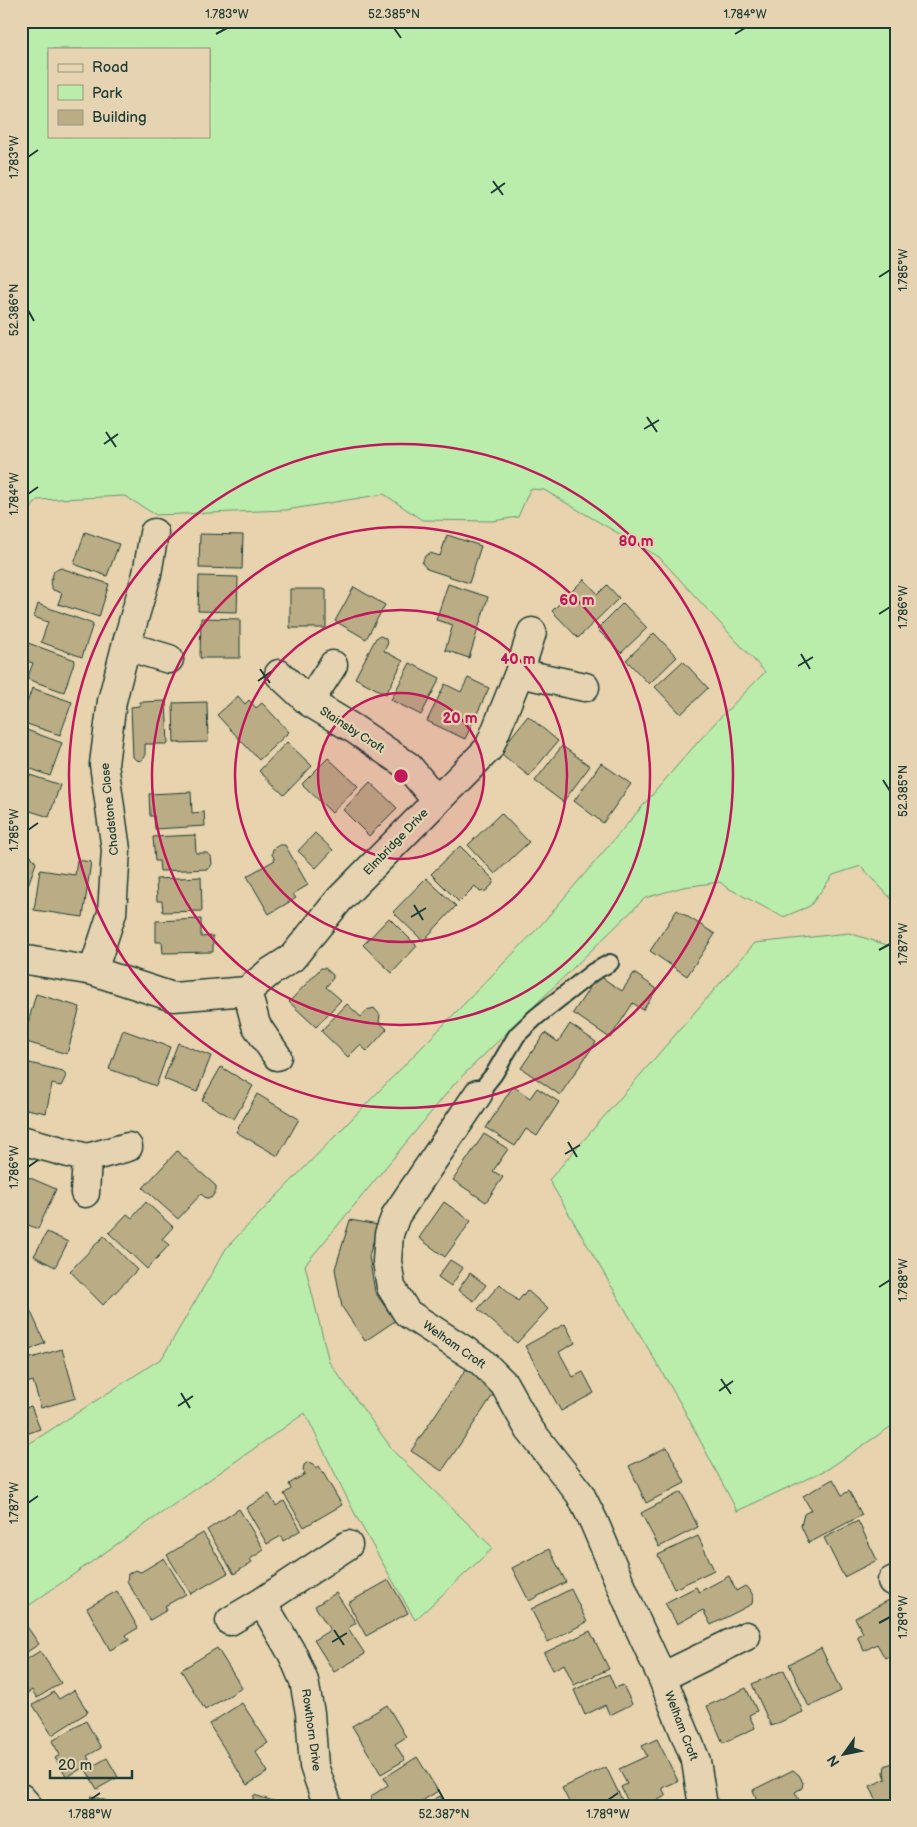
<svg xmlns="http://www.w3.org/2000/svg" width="917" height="1827" viewBox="0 0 917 1827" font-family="'Balsamiq Sans',sans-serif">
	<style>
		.green { fill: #baecab; stroke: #6c9470; fill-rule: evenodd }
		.building { fill: #baad86; stroke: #1f3d34 }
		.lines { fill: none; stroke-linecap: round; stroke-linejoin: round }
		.service-casing { stroke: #1f3d34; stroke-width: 20 }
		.minor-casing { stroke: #1f3d34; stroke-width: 31 }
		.service { stroke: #e6d3b1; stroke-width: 16 }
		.minor { stroke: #e6d3b1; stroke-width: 28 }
		.ticks { fill: none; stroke: #1f3d34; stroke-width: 2 }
		.ring { fill: none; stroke: #c2185b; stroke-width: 2.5 }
		.labels { text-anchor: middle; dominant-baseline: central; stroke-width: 4.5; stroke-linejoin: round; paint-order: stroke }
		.street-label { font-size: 12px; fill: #1f3d34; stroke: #e6d3b1 }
		.centre { fill: #c2185b; stroke: #e6d3b1; stroke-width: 2.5 }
		.ring-label { font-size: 15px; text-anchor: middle; font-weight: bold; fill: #c2185b; stroke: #e6d3b1; stroke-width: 4.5; stroke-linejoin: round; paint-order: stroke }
		.neatline { fill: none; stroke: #1f3d34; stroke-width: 2 }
		.ticks-label { font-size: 12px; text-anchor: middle; fill: #1f3d34 }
	</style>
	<rect width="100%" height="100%" fill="#e7d3ae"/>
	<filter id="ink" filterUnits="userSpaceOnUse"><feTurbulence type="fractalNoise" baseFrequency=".02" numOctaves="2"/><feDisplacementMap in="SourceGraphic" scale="10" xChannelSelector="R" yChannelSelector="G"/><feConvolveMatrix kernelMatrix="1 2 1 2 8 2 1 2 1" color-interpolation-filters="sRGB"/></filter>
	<g filter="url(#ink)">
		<!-- green -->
		<path class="green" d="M21 21H896V904L861 866 833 875 810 906 783 917 726 887 720 882 683 887 645 898 456 1082 305 1265 329 1362 395 1453 493 1548 415 1620 357 1518 305 1413 21 1611V1449L162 1358 227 1247 540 926 682 760 714 724 765 672 659 557 544 490 530 489 518 517 493 521 422 520 384 494 286 510 156 515 125 496 37 500 21 523ZM49 49H209V136H49Z
			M849 933 896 948V1423L828 1469 737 1511 682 1406 549 1180 755 943Z"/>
		<!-- building -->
		<path class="building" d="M85 532 119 544 107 576 74 564Z
			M200 534 243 535 242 569 199 568Z
			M447 535 481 546 469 583 427 569 422 563 425 556 430 553 440 556Z
			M61 568 109 584 99 617 58 604 62 593 53 590 50 584 54 571Z
			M199 576 238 577 237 612 198 611Z
			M584 579 598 594 607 585 619 598 578 638 552 611Z
			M448 584 488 597 469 658 445 650 453 625 436 620Z
			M354 587 385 605 366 639 335 621Z
			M290 589H326V628H290Z
			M623 603 647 628 621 653 597 629Z
			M38 604 93 624 82 657 41 642 48 622 34 617Z
			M201 618 240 619V658H200Z
			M654 633 677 657 649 684 626 660Z
			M380 636 385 638 388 643 384 651 403 661 386 694 355 678 376 638Z
			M28 643 75 660 64 692 27 679 33 663 23 660 21 648Z
			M683 661 708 688 681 714 655 687Z
			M410 663 440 678 421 715 391 700Z
			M468 678 489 688 465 739 427 721 445 684 461 692Z
			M32 688 72 702 60 735 21 722Z
			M238 696 245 704 249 700 256 708 262 703 289 732 259 760 217 715Z
			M166 701 168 744H145V757L141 761 136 760 133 757 131 707 140 706V702Z
			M207 702 208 742 174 743 173 703Z
			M528 716 558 741 529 776 499 752Z
			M21 728 62 743 50 776 21 765Z
			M287 742 312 766 284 795 259 771Z
			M562 746 590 766 563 802 535 781Z
			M328 758 358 786 332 813 302 784Z
			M601 763 631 784 603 823 574 801Z
			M21 772 60 785 49 817 21 808Z
			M370 782 397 808 369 836 343 810Z
			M191 792 192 813 204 812 205 826 155 829 154 816H150L149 794Z
			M501 813 529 842 495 874 468 845Z
			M315 833 333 850 316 868 298 851Z
			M195 835 196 853H207L211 856 212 864 209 869 160 871 159 861H155L153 837Z
			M279 845H285L308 885 293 894 296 898 269 914 247 876 275 860 272 854 273 849Z
			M460 846 494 880 492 885 486 891 480 892 475 886 459 902 431 874Z
			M26 853 32 857 36 863 21 904V856Z
			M77 860 91 862 83 917 34 910 40 870 75 875Z
			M201 877 202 911 163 912 162 901H157L156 879Z
			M426 878 456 906 423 941 393 912Z
			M677 910 715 934 687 976 650 951Z
			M389 918 417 946 392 973 363 945Z
			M201 919V937L213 936V952L163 953 162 942H156V921Z
			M321 968H325L333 975V978L326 987 341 1000 316 1027 289 1002Z
			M634 973 657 989 643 1010 633 1003 610 1038 573 1013 598 975 622 991Z
			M36 994 80 1007 67 1054 23 1041Z
			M347 1004 361 1017 367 1010 374 1008 380 1015 379 1022 387 1029 367 1051 360 1045 348 1057 321 1031Z
			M570 1024 596 1042 560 1095 521 1068 545 1033 558 1042Z
			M123 1030 170 1047 156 1086 109 1069Z
			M178 1043 211 1056 197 1092 164 1079Z
			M21 1061 63 1071 66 1076 61 1086 52 1084 46 1113 21 1108Z
			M221 1067 253 1086 234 1119 202 1100Z
			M513 1086 530 1098 537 1088 559 1102 537 1136 526 1129 515 1146 486 1128Z
			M257 1094 299 1119 278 1156 236 1132Z
			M484 1134 508 1149 493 1171 503 1177 486 1202 453 1180Z
			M177 1151 216 1186V1191L211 1198H206L201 1194 178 1219 143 1188Z
			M21 1174 56 1189 38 1229 21 1222Z
			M146 1202 173 1227 162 1239 169 1245 147 1269 109 1233 127 1214 132 1218Z
			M444 1202 471 1221 445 1257 419 1238Z
			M350 1220 378 1225 369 1256 375 1292 395 1321 365 1341 342 1307 335 1269Z
			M47 1232 68 1242 55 1267 34 1256Z
			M104 1236 137 1270 103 1305 70 1271Z
			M450 1260 463 1268 451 1286 438 1277Z
			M470 1273 486 1285 474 1301 458 1290Z
			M500 1284 518 1301 527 1290 548 1309 517 1343 478 1309Z
			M26 1301 45 1343 21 1354V1303Z
			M565 1324 575 1343 559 1352 573 1377 583 1372 594 1393 561 1411 525 1346Z
			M62 1349 76 1398 41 1408 33 1381 27 1383 21 1361Z
			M466 1369 497 1389 442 1471 411 1451Z
			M31 1406 40 1429 21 1436V1410Z
			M667 1447 685 1483 646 1503 629 1466Z
			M308 1462 313 1464 316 1468 319 1466 342 1505 304 1527 284 1494 291 1489 289 1484 305 1474 303 1470 304 1465Z
			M833 1479 842 1495 849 1491 862 1515 809 1543 801 1526 804 1514 811 1510 803 1496Z
			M681 1492 698 1527 659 1547 641 1513Z
			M269 1494 276 1506 284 1501 301 1530 283 1541 281 1536 267 1544 246 1508Z
			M239 1509 264 1550 250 1559 252 1562 234 1574 207 1530Z
			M858 1521 877 1560 844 1577 824 1538Z
			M203 1533 228 1573 191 1594 167 1555Z
			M698 1536 714 1570 674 1589 658 1555Z
			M549 1549 566 1582 529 1601 512 1568Z
			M164 1558 186 1594 165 1606 167 1610 150 1620 127 1581 128 1574 135 1570 141 1572Z
			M729 1576 736 1591 745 1586 750 1590 753 1596 752 1604 711 1625 703 1610 677 1624 665 1603 696 1587 699 1592Z
			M389 1580 408 1613 366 1636 348 1603Z
			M571 1589 587 1622 548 1642 531 1609Z
			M117 1591 138 1628 126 1635 129 1640 110 1650 87 1608Z
			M336 1593 356 1623 348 1628 365 1654 334 1672 314 1640 330 1630 315 1606Z
			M889 1600 896 1613V1653L885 1658 877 1644 864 1651 857 1636 863 1633 855 1618Z
			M21 1618 39 1644 21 1656Z
			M590 1631 609 1669 574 1685 564 1664 553 1670 544 1653Z
			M217 1648 242 1688 205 1710 181 1670Z
			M821 1648 841 1691 809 1707 789 1664Z
			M40 1651 61 1683 37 1698 32 1690 21 1697V1663Z
			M784 1670 803 1712 771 1726 752 1684Z
			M609 1674 615 1688 623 1685 632 1704 610 1715 605 1705 585 1715 574 1690Z
			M746 1688 757 1711 749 1715 755 1728 723 1743 707 1706Z
			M74 1690 88 1712 52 1735 33 1705 54 1692 59 1699Z
			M242 1703 268 1743 255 1751 268 1772 247 1785 209 1724Z
			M387 1705 406 1737 395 1744 405 1760 381 1774 352 1726Z
			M86 1721 101 1748 87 1756 91 1763 67 1777 55 1758 60 1755 52 1741Z
			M657 1739 678 1781 662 1788 666 1796 645 1806H630L621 1787 627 1784 619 1769 647 1756 642 1746Z
			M417 1757 438 1791 414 1806H375L370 1797 388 1785 384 1778Z
			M107 1758 118 1777 97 1789 86 1770Z
			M892 1763 896 1766V1806H867L877 1802 870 1786 886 1779 884 1773 885 1766Z
			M606 1767 625 1806H571L562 1788Z
			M793 1770 799 1775 803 1783 802 1788 795 1792 802 1806H759L753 1790Z
			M254 1795 289 1806H251Z
			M91 1796 123 1806H88Z
			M440 1796 446 1806H423Z"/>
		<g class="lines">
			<defs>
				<path id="service" d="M478 1094 494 1074 517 1035 536 1017 593 972 610 963"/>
				<path id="minor" d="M126 646 169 659
					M519 673 532 632
					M279 674 309 702 354 729 408 766 437 801
					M309 702 333 665
					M21 959 93 971 173 997 247 991 270 972 292 958 339 900 489 748 519 673 585 687
					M93 971 112 913 116 850 104 764 112 701 126 646 147 574 154 533
					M247 991 256 1025 277 1056
					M478 1094 396 1215 389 1234 387 1261 391 1287 407 1313 481 1361 504 1384 529 1429 580 1494 594 1522 637 1623 662 1677 696 1761 703 1806
					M21 1140 87 1158 128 1147
					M85 1193 87 1158
					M892 1581 896 1579
					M262 1602 293 1655 304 1681 310 1713 314 1766 328 1806
					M230 1621 262 1602 348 1545
					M662 1677 746 1636
					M21 1798 28 1806"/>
			</defs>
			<!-- service casing -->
			<use href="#service" class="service-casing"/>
			<!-- minor casing -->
			<use href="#minor" class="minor-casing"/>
			<!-- service -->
			<use href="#service" class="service"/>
			<!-- minor -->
			<use href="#minor" class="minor"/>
		</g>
	</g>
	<!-- ticks -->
	<path class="ticks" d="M394 28 401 38M216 34 227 28M735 34 745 28M28 157 38 150M493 181 503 195M491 193 505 183M879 277 890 270M28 310 34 321M647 417 657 432M644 429 659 420M106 432 116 447M104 444 118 434M28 494 38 487M879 614 890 607M801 654 810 669M798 666 813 657M260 669 270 683M258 681 272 671M883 780 890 791M28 830 38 823M414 905 423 920M411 917 426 908M879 950 890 944M568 1142 577 1157M565 1154 580 1145M28 1167 38 1160M879 1287 890 1280M721 1379 731 1394M719 1391 733 1381M181 1393 190 1408M178 1406 193 1396M28 1503 38 1496M879 1623 890 1617M334 1630 344 1645M332 1642 347 1633M438 1789 444 1800M90 1800 100 1793M608 1800 618 1793"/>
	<!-- distance rings -->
	<circle cx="401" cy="776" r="83" fill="#c2185b" fill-opacity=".12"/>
	<g class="ring">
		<circle cx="401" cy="776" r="83"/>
		<circle cx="401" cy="776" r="166"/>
		<circle cx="401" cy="776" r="249"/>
		<circle cx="401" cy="776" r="332"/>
	</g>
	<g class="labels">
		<!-- street labels -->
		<g class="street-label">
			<text transform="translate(352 730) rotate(33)">Stainsby Croft</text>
			<text transform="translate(110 809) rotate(-96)">Chadstone Close</text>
			<text transform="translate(396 842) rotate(-46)">Elmbridge Drive</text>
			<text transform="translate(454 1345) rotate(35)">Welham Croft</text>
			<text transform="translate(681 1726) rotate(69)">Welham Croft</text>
			<text transform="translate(311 1730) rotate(82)">Rowthorn Drive</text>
		</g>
	</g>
	<circle cx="401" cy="776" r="8" class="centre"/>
	<g class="ring-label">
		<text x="636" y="546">80 m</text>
		<text x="577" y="605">60 m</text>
		<text x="518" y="664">40 m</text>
		<text x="460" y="723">20 m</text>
	</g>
	<!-- margin -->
	<rect width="917" height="1827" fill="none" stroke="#e6d3b1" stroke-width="55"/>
	<!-- legend -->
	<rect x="48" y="48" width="162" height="90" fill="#e6d3b1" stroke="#96977f"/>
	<rect x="58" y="64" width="25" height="8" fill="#e6d3b1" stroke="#96977f"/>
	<text x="92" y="72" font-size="15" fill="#1f3d34">Road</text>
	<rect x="58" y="85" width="25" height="15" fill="#baecab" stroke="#96977f"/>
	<text x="92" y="98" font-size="15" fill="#1f3d34">Park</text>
	<rect x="58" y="110" width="25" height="15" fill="#baad86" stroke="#96977f"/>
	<text x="92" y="122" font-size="15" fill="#1f3d34">Building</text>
	<!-- north arrow -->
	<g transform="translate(844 1754) rotate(237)" stroke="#e6d3b1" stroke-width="4" paint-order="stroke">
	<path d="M0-4L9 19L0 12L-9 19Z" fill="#1f3d34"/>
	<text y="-8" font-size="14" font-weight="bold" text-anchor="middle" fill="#1f3d34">N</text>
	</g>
	<!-- scale -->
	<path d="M50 1770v8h82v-8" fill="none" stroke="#1f3d34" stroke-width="2.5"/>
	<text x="58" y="1770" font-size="15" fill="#1f3d34" stroke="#e6d3b1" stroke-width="4" paint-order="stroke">20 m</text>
	<rect x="28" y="28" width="862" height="1772" class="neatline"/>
	<g class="ticks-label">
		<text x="227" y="18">1.783°W</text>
		<text x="394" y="18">52.385°N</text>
		<text x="745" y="18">1.784°W</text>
		<text transform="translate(14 157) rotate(-90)" y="4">1.783°W</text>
		<text transform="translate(903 270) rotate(-90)" y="4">1.785°W</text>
		<text transform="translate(14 310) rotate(-90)" y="4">52.386°N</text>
		<text transform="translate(14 494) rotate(-90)" y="4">1.784°W</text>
		<text transform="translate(903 607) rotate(-90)" y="4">1.786°W</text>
		<text transform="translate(903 791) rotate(-90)" y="4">52.385°N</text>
		<text transform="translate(14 830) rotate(-90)" y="4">1.785°W</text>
		<text transform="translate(903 944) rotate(-90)" y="4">1.787°W</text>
		<text transform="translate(14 1167) rotate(-90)" y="4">1.786°W</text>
		<text transform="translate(903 1280) rotate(-90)" y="4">1.788°W</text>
		<text transform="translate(14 1503) rotate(-90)" y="4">1.787°W</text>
		<text transform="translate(903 1617) rotate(-90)" y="4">1.789°W</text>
		<text x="90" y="1818">1.788°W</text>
		<text x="444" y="1818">52.387°N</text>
		<text x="608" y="1818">1.789°W</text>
	</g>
</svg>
